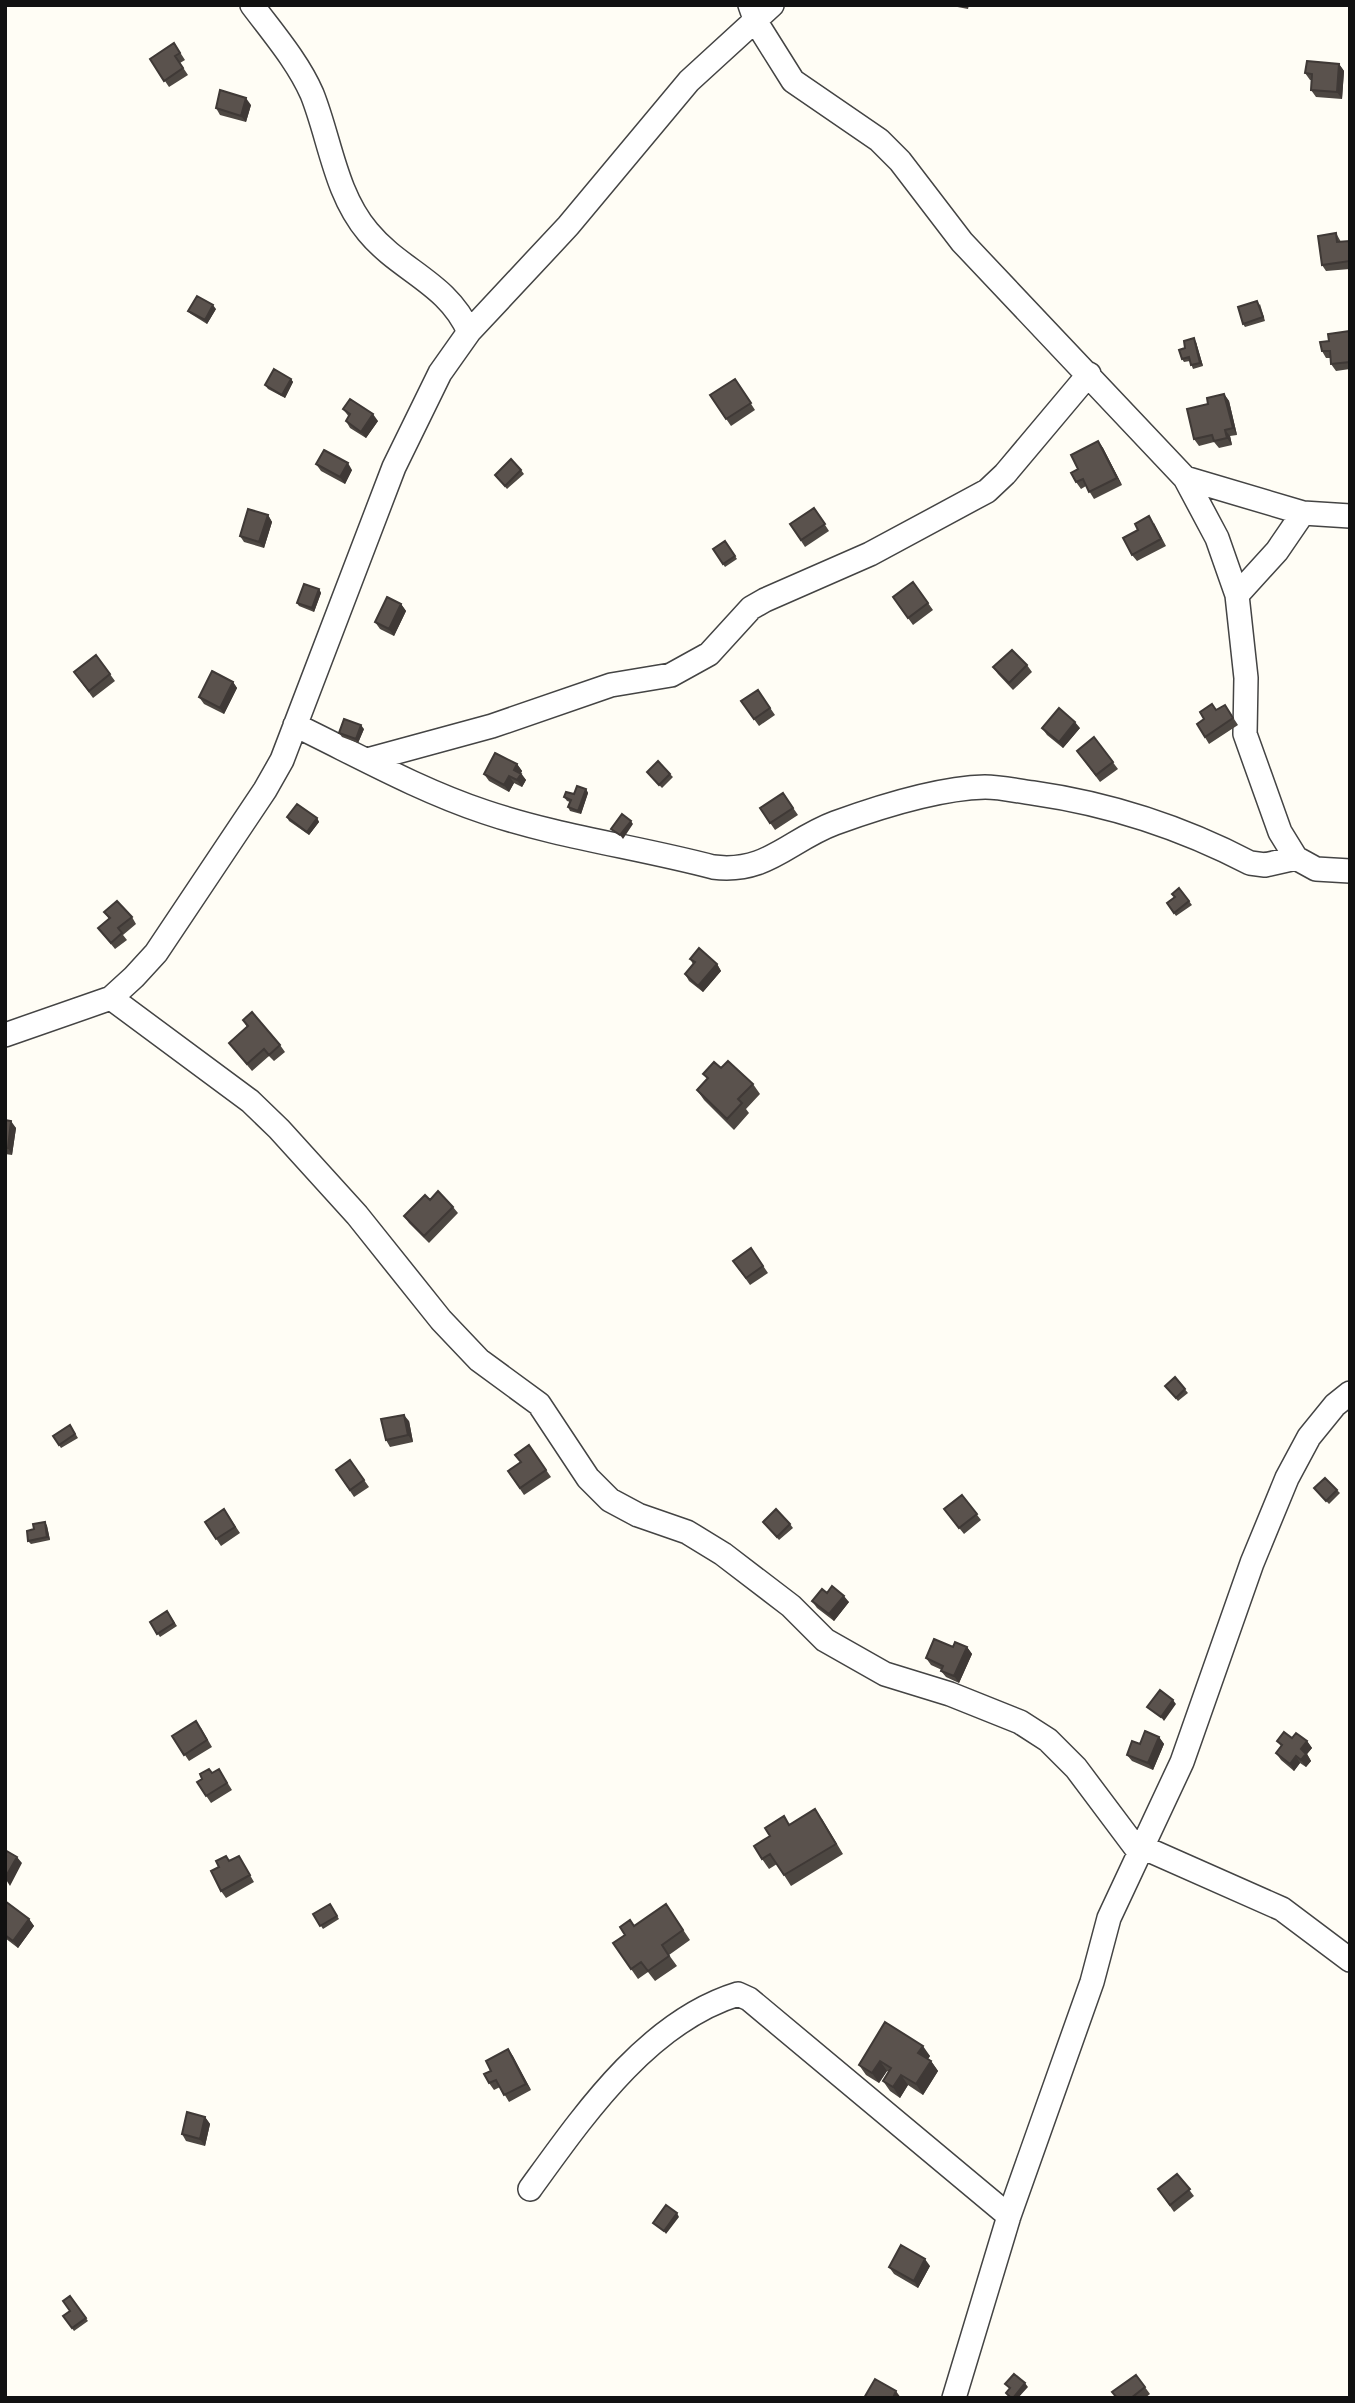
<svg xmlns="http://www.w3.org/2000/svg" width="1355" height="2403" viewBox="0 0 1355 2403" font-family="'Crimson Pro',serif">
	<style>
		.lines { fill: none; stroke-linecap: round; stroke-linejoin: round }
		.minor-casing { stroke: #444; stroke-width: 26 }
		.minor { stroke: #fff; stroke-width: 23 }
		.wall { fill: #4d4742 }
		.shaded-wall { fill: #3f3936 }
		.building { fill: #5a524d; stroke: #3f3936; stroke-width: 2 }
	</style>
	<rect width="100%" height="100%" fill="#fffdf5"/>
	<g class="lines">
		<defs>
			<path id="minor" d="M252 5C273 33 298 62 312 94 330 139 335 193 368 232 400 271 448 283 469 332
				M750 5 756 22 793 81 879 140 900 161 962 242 1185 478 1217 538 1237 595 1246 678 1245 734 1280 832 1296 858 1316 869 1350 871
				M1185 478 1303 513 1350 516
				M1237 595 1277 551 1303 513
				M295 725C357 755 419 790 485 812 559 837 637 847 713 867 767 874 789 840 835 823 879 807 939 788 985 787 1001 787 1017 791 1033 793 1110 804 1181 827 1250 863L1265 865 1296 858
				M367 760 492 726 611 685 671 675 709 654 751 608 765 600 870 554 987 491 1005 474 1089 374
				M111 998 250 1101 279 1129 357 1215 441 1320 479 1360 539 1404 588 1478 610 1500 638 1515 687 1532 723 1554 791 1606 825 1640 885 1674 950 1694 1020 1722 1048 1740 1076 1768 1139 1852
				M5 1035 111 998 134 977 156 953 265 790 282 760 394 467 440 373 469 332 568 226 689 81 772 5
				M1142 1847 1282 1909 1350 1960
				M530 2189C583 2116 647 2022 738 1994L749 1999 1009 2216
				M954 2398 1009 2216 1092 1982 1109 1918 1182 1762 1252 1563 1287 1478 1309 1437 1335 1405 1350 1393"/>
		</defs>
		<!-- minor casing -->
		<use href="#minor" class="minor-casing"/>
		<!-- minor -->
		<use href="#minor" class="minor"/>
	</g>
	<!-- wall -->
	<path class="wall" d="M947 5H969L968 9Z
		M174 43 185 60 180 63 188 75 169 87 150 59Z
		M1339 64 1344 71 1342 99 1316 97 1311 90 1312 80H1310L1305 73Z
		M251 105 246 122 220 115 216 108Z
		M1336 233 1341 242H1350V269L1326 271 1322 265Z
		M1260 304 1265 321 1245 327 1243 324Z
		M216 309 207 324 191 314 188 311Z
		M1350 331V369L1336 371 1331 364 1330 358H1326L1322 351 1329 341Z
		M1196 342 1203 366 1193 369 1190 361 1184 362 1182 359 1185 348Z
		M291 379 293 382 285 398 268 389 265 385Z
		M735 379 755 410 731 426 710 395Z
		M1224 394 1229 401 1237 435 1230 436 1232 445 1219 448 1214 442 1199 446 1194 439 1208 404Z
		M343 409 378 421 366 438 350 428 346 421 349 417Z
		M1098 441 1103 448 1122 485 1094 499 1086 486 1081 489 1076 482 1078 469Z
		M316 464 352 470 345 484 321 471Z
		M521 470 524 474 507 489 495 475Z
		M814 508 829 531 805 547 790 524Z
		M268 515 272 522 264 548 244 542 240 536Z
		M1154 523 1166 546 1137 561 1132 555Z
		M725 541 737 559 725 567 713 549Z
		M913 582 933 610 913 625 893 597Z
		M319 589 321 593 314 612 299 606 297 603Z
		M401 604 406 611 394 636 380 629 375 622Z
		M96 655 115 681 93 698 74 672Z
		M1027 665 1032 672 1013 690 998 674 993 667Z
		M233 682 237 688 224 714 204 704 199 697Z
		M758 690 775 715 759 726 741 701Z
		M1225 705 1238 725 1209 744 1197 724Z
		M1042 728H1080L1063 748 1047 735Z
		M364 729 358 743 342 737 339 733Z
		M1094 737 1118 769 1100 782 1077 751Z
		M517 764 522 771 521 773 526 780 522 787 514 783 509 792 489 781 484 774Z
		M647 772 670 774 673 777 662 788Z
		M586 789 588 793 581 814 570 811 568 807 570 802 567 801 564 797Z
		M783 793 798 815 775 830 760 808Z
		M287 817 317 818 319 822 309 835 289 821Z
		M1179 888 1192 905 1176 916 1167 903 1174 897Z
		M104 912 132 917 136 924 123 935 127 940 115 949 98 928 109 919Z
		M690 959 717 964 721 971 703 992 689 981 685 974 693 964Z
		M243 1020 280 1045 285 1052 274 1061 269 1056 252 1071 229 1043 247 1027Z
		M703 1074 753 1084 760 1094 746 1109 749 1113 734 1130 704 1100 697 1090 707 1079Z
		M5 1120 16 1128 12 1155 5 1154Z
		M430 1200 453 1207 458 1213 429 1243 409 1223 404 1216Z
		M751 1248 768 1273 750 1285 733 1261Z
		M1175 1377 1188 1393 1178 1401 1168 1389Z
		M409 1421 413 1442 390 1447 386 1440Z
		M70 1425 78 1438 61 1448 53 1436Z
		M529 1445 551 1477 524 1495 508 1471 521 1462Z
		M350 1460 369 1487 354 1497 336 1470Z
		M1314 1488 1337 1490 1340 1493 1329 1504Z
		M962 1495 981 1520 964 1534 944 1509Z
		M224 1509 240 1533 221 1546 205 1522Z
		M45 1522 47 1526 50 1540 31 1544 28 1541Z
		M763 1522 790 1524 793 1528 779 1540Z
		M827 1593 849 1602 834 1621 817 1608 812 1601Z
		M167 1611 177 1626 160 1637 150 1622Z
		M953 1647H967L972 1654 959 1683 946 1677 941 1671 942 1670 931 1665 926 1658Z
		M201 1728 212 1747 189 1761 172 1736Z
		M1159 1737 1164 1744 1153 1770 1132 1761 1127 1755 1140 1744Z
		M1292 1738 1307 1741 1312 1748 1307 1754 1311 1761 1306 1767 1300 1763 1294 1771 1281 1760 1276 1753 1281 1746 1277 1741Z
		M219 1769 232 1790 211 1803 197 1782Z
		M822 1819 843 1854 791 1886 777 1864 769 1869 762 1859 790 1824Z
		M226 1856 229 1861 239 1856 254 1882 226 1898 221 1891 219 1867Z
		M5 1901 29 1919 34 1926 18 1948 5 1938Z
		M330 1904 339 1919 323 1929 313 1914Z
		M666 1904 690 1940 669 1955 677 1966 655 1981 648 1972 638 1979 613 1943 625 1935 634 1926Z
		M885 2022 930 2056 928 2059 931 2061 938 2071 923 2095 908 2085 900 2098 890 2091 883 2081 889 2072 887 2071 879 2083 866 2075 859 2065Z
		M508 2049 531 2090 509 2102 500 2087 494 2090 489 2083 491 2071Z
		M205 2117 210 2124 205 2146 186 2141 182 2134Z
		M1177 2174 1194 2196 1174 2212 1158 2189Z
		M930 2266 918 2288 894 2274 889 2267Z
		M70 2296 88 2321 74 2331 63 2316 70 2311Z
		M1136 2375 1150 2394 1145 2398H1117Z"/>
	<!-- shaded-wall -->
	<path class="shaded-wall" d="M1339 64 1344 71 1342 99 1337 92Z
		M246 98 251 105 246 122 241 116Z
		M213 305 216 309 207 324 205 320Z
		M1194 338 1196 342 1203 366 1200 363Z
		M291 379 293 382 285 398 282 395Z
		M1224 394 1229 401 1237 435 1233 428Z
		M373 414 378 421 366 438 361 432Z
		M1225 430 1230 436 1232 445 1227 438Z
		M1098 441 1103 448 1122 485 1117 478Z
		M348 463 352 470 345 484 340 477Z
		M268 515 272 522 264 548 259 542Z
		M319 589 321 593 314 612 312 608Z
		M401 604 406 611 394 636 389 629Z
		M233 682 237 688 224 714 220 708Z
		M1075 722 1080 728 1063 748 1059 742Z
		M361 725 364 729 358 743 356 739Z
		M517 764 522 771 519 777 514 770Z
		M521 774 526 780 522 787 517 780Z
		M509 776 514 783 509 792 504 785Z
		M586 789 588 793 581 814 578 811Z
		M317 818 319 822 309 835 307 832Z
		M631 821 633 824 623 839 620 835Z
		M717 964 721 971 703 992 698 986Z
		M11 1121 16 1128 12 1155 8 1148Z
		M404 1415 409 1421 413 1442 408 1435Z
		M45 1522 47 1526 50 1540 47 1537Z
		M844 1596 849 1602 834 1621 829 1614Z
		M967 1647 972 1654 959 1683 954 1676Z
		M1173 1700 1176 1704 1164 1721 1161 1717Z
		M1159 1737 1164 1744 1153 1770 1148 1763Z
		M1307 1741 1312 1748 1307 1754 1311 1761 1306 1767 1301 1760V1749Z
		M1296 1756 1300 1763 1294 1771 1290 1764Z
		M17 1857 22 1863 10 1886 5 1878Z
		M29 1919 34 1926 18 1948 13 1941Z
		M923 2046 930 2056 925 2063 918 2053Z
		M508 2049 513 2056 531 2090 526 2084Z
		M880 2061 887 2071 879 2083 872 2073Z
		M931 2061 938 2071 923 2095 916 2084Z
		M901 2075 908 2085 900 2098 893 2087Z
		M205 2117 210 2124 205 2146 200 2139Z
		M677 2213 679 2217 666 2234 664 2231Z
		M925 2259 930 2266 918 2288 914 2281Z
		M1025 2383 1028 2387 1018 2398H1013Z
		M896 2391 901 2398H893Z"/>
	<!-- building -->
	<path class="building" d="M174 43 180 53 175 56 183 68 164 81 150 59Z
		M1307 61 1339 64 1337 92 1311 90 1312 74 1305 73Z
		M220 90 246 98 241 116 216 108Z
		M1336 233 1337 242 1349 241 1350 261 1322 265 1318 236Z
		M197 296 213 305 205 320 188 311Z
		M1257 301 1263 317 1243 324 1238 307Z
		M1350 331V362L1331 364 1330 351H1322L1320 342 1329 341 1328 334Z
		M1194 338 1200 363 1191 365 1189 357 1182 359 1179 350 1185 348 1184 341Z
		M274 369 291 379 282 395 265 385Z
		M735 379 751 403 726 419 710 395Z
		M1224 394 1233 428 1225 430 1227 438 1214 441 1212 435 1194 439 1187 409 1208 404 1207 398Z
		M350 399 373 414 361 432 346 421 350 414 343 409Z
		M1098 441 1117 478 1089 492 1083 479 1076 482 1071 473 1078 469 1071 455Z
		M324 450 348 463 340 477 316 464Z
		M511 459 521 470 505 486 495 475Z
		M814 508 825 524 801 540 790 524Z
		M248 509 268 515 259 542 240 536Z
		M1149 516 1161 539 1132 555 1123 538 1138 530 1135 524Z
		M725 541 735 556 723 564 713 549Z
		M913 582 928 603 908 618 893 597Z
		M304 584 319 589 312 608 297 603Z
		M387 597 401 604 389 629 375 622Z
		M1012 650 1027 665 1009 683 993 667Z
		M96 655 110 674 89 691 74 672Z
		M212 671 233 682 220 708 199 697Z
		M758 690 770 708 754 719 741 701Z
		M1212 704 1216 710 1225 705 1233 718 1205 737 1197 724 1204 719 1200 712Z
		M1059 708 1075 722 1059 742 1042 728Z
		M344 719 361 725 356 739 339 733Z
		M1094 737 1113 762 1096 775 1077 751Z
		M495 753 517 764 514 770 521 774 517 780 509 776 504 785 484 774Z
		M658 761 670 774 659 785 647 772Z
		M577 786 586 789 578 811 568 807 571 800 564 797 566 792 574 794Z
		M783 793 793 808 770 823 760 808Z
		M297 804 317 818 307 832 287 817Z
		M622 814 631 821 620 835 611 829Z
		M1179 888 1189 901 1174 913 1167 903 1175 897 1172 894Z
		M117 901 132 917 118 928 122 933 111 943 98 928 110 918 104 912Z
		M699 948 717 964 698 986 685 974 695 962 690 959Z
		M252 1012 280 1045 269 1055 264 1049 247 1064 229 1043 248 1026 243 1020Z
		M728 1061 753 1084 738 1099 742 1103 727 1119 697 1090 708 1078 703 1074 714 1062 721 1068Z
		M5 1120 11 1121 8 1148H5Z
		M438 1191 453 1207 424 1236 404 1216 425 1195 430 1200Z
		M751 1248 763 1266 746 1278 733 1261Z
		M1175 1377 1185 1389 1176 1398 1165 1386Z
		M404 1415 408 1435 386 1440 381 1419Z
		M70 1425 75 1434 59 1445 53 1436Z
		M529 1445 546 1470 520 1488 508 1471 521 1462 515 1455Z
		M350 1460 364 1480 350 1490 336 1470Z
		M1325 1478 1337 1490 1326 1501 1314 1488Z
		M962 1495 977 1514 959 1528 944 1509Z
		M224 1509 235 1527 216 1539 205 1522Z
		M776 1509 790 1524 777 1537 763 1522Z
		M45 1522 47 1537 28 1541 27 1531 34 1529 33 1524Z
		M832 1586 844 1596 829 1614 812 1601 822 1589 827 1593Z
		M167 1611 174 1623 157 1634 150 1622Z
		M934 1639 953 1647 955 1642 967 1647 954 1676 941 1671 943 1666 926 1658Z
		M1160 1690 1173 1700 1161 1717 1147 1707Z
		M196 1721 207 1740 184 1755 172 1736Z
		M1145 1731 1159 1737 1148 1763 1127 1755 1132 1741 1140 1744Z
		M1284 1732 1292 1738 1296 1733 1307 1741 1301 1749 1306 1754 1301 1760 1296 1756 1290 1764 1276 1753 1282 1745 1277 1741Z
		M209 1769 212 1773 219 1769 227 1783 206 1796 197 1782 202 1779 200 1774Z
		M815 1809 836 1844 784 1875 770 1854 762 1859 754 1846 770 1836 765 1828 784 1816 789 1825Z
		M5 1850 17 1857 5 1878Z
		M226 1856 229 1861 239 1856 250 1875 221 1891 211 1871 219 1867 216 1861Z
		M5 1901 29 1919 13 1941 5 1935Z
		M330 1904 337 1916 320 1926 313 1914Z
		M666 1904 683 1930 662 1945 669 1956 648 1971 641 1962 631 1969 613 1943 625 1935 620 1927 630 1920 634 1926Z
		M885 2022 923 2046 918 2053 931 2061 916 2084 901 2075 893 2087 883 2081 891 2068 880 2061 872 2073 859 2065Z
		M508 2049 526 2084 504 2095 496 2080 489 2083 484 2074 491 2071 486 2061Z
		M187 2112 205 2117 200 2139 182 2134Z
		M1177 2174 1190 2189 1170 2205 1158 2189Z
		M666 2205 677 2213 664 2231 653 2223Z
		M901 2245 925 2259 914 2281 889 2267Z
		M70 2296 86 2318 72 2328 63 2316 70 2311 63 2301Z
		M1014 2374 1025 2383 1013 2398H1011L1006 2393 1010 2388 1005 2384Z
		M1136 2375 1145 2387 1131 2398H1117L1112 2392Z
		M875 2379 896 2391 893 2398H864Z"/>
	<!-- border -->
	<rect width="1355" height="2403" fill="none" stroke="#111111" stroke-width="14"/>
</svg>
